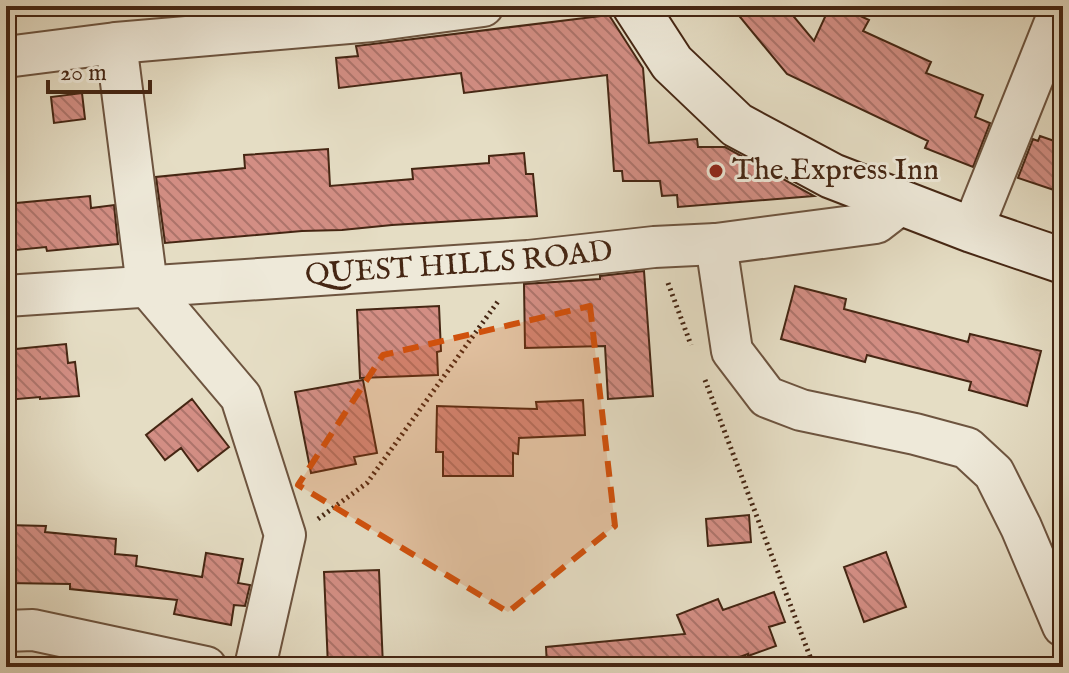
<svg xmlns="http://www.w3.org/2000/svg" width="1069" height="673" viewBox="0 0 1069 673" font-family="'IM FELL English',serif">
	<style>
		.building { fill: url(#building-back-hatch); stroke: #452613; stroke-width: 2 }
		.lines { fill: none; stroke-linecap: round; stroke-linejoin: round }
		.street-casing { stroke: #6d543f; stroke-width: 44 }
		.secondary-casing { stroke: #452613; stroke-width: 48 }
		.path { stroke: #452613; stroke-width: 5; stroke-dasharray: 2 4; stroke-linecap: butt }
		.street { stroke: #eee9d9; stroke-width: 40 }
		.secondary { stroke: #eee9d9; stroke-width: 44 }
		.marked { fill: #d0510d; fill-opacity: 0.2; stroke: #d0510d; stroke-width: 6; stroke-dasharray: 16 10; stroke-linejoin: round }
		.poi-dot { fill: #8f2418; stroke: #eee9d9; stroke-width: 3 }
		.labels { text-anchor: middle; dominant-baseline: central; stroke-width: 6; stroke-linejoin: round; paint-order: stroke }
		.poi-label { font-size: 30px; fill: #452613; stroke: #eee9d9; text-anchor: start }
		.street-label { font-size: 30px; fill: #452613; stroke: #eee9d9 }
	</style>
	<defs>
		<pattern id="building-back-hatch" width="6" height="6" patternUnits="userSpaceOnUse" patternTransform="scale(2)"><rect width="6" height="6" fill="#d38e84"/><path d="M-1 5l2 2M0 0l6 6M5-1l2 2" fill="none" stroke="#ad746b"/></pattern>
	</defs>
	<rect width="100%" height="100%" fill="#e5ddc4"/>
	<filter id="stains"><feTurbulence type="fractalNoise" baseFrequency=".0025" numOctaves="4"/><feColorMatrix values="0 0 0 0 .2 0 0 0 0 .09 0 0 0 0 .02 0 0 0 .5 -.17"/></filter>
	<radialGradient id="worn" r=".72"><stop offset=".6" stop-color="#630" stop-opacity="0"/><stop offset="1" stop-color="#630" stop-opacity=".3"/></radialGradient>
	<!-- building -->
	<path class="building" d="M731 6H785L814 41 830 6H839L869 20 863 31 931 62 926 73 983 95 975 117 990 123 973 167 925 148 928 141 787 74Z
		M609 15 643 68 649 143 697 139 698 147H725L814 196 678 207 677 195 662 196 660 181H623L622 171H614L607 75 464 93 461 73 339 88 336 58 358 56 356 46Z
		M82 93 85 119 54 123 51 97Z
		M1040 136 1063 144V193L1018 178 1033 139 1038 141Z
		M328 149 330 186 413 179 412 169 489 163V156L524 153 526 174H533L537 216 392 225 342 230 302 231 165 243 156 177 245 168 244 155Z
		M90 196 91 208 114 205 118 244 47 251 46 247 6 251V204Z
		M644 271 653 396 608 399 605 346 525 348 524 284 600 279V276Z
		M795 286 846 299 844 309 968 342 970 334 1041 351 1027 406 969 390 971 382 867 355 865 362 781 339Z
		M439 306 441 351 437 352 438 375 360 378 357 310Z
		M66 344 68 363 75 362 79 396 40 399V397L6 400V350Z
		M363 380 377 453 354 457 356 464 311 473 295 392Z
		M192 399 229 447 198 471 181 448 165 460 146 435Z
		M583 400 585 435 519 438 518 454 513 453V476H443V452H436L437 406 537 409 536 402Z
		M749 515 751 542 708 546 706 519Z
		M6 525 46 526 45 532 116 539 115 554 137 556 136 566 202 577 206 553 243 559 238 583 250 585 245 606 234 605 231 625 174 614 177 600 70 589V584L6 583Z
		M886 552 906 607 864 622 844 567Z
		M379 570 383 667H328L324 572Z
		M774 592 785 622 769 627 776 646 748 656V654L712 667H547L546 647 685 634 677 615 718 599 723 610Z"/>
	<g class="lines">
		<defs>
			<g id="street">
				<path d="M116 43 147 286 241 397 285 535 255 667"/>
				<path d="M6 57 116 43 372 21 483 6"/>
				<path d="M972 230 1054 25"/>
				<path d="M716 244 732 351 767 397 801 410 915 434 967 448 994 473 1021 527 1063 626"/>
				<path id="s1" d="M6 296 528 261 654 247 716 244 876 223 902 203"/>
				<path d="M6 631 33 630 206 667"/>
			</g>
			<path id="secondary" d="M635 6 672 63 737 125 832 176 972 230 1063 261"/>
		</defs>
		<!-- street casing -->
		<use href="#street" class="street-casing"/>
		<!-- secondary casing -->
		<use href="#secondary" class="secondary-casing"/>
		<!-- path -->
		<path class="path" d="M668 283 691 345
			M705 380 814 667
			M318 519 367 483 499 300"/>
		<!-- street -->
		<use href="#street" class="street"/>
		<!-- secondary -->
		<use href="#secondary" class="secondary"/>
	</g>
	<!-- marked area -->
	<path class="marked" d="M590 306 615 526 508 612 298 485 383 355Z"/>
	<!-- markers -->
	<circle class="poi-dot" cx="716" cy="171" r="8"/>
	<g class="labels">
		<!-- poi labels -->
		<g class="poi-label">
			<text x="732" y="171">The Express Inn</text>
		</g>
		<!-- street labels -->
		<g class="street-label">
			<text stroke="none"><textPath href="#s1" startOffset="454">QUEST HILLS ROAD</textPath></text>
		</g>
	</g>
	<!-- margin -->
	<rect width="1069" height="673" fill="none" stroke="#e5ddc4" stroke-width="32"/>
	<rect x="8" y="8" width="1053" height="657" fill="none" stroke="#452613" stroke-width="4"/>
	<rect x="16" y="16" width="1037" height="641" fill="none" stroke="#452613" stroke-width="2"/>
	<!-- scale -->
	<path d="M48 80v12h102v-12" fill="none" stroke="#452613" stroke-width="4"/>
	<text x="60" y="80" font-size="24" fill="#452613" stroke="#eee9d9" stroke-width="6" paint-order="stroke">20 m</text>
	<rect width="100%" height="100%" filter="url(#stains)"/>
	<rect width="100%" height="100%" fill="url(#worn)"/>
</svg>
